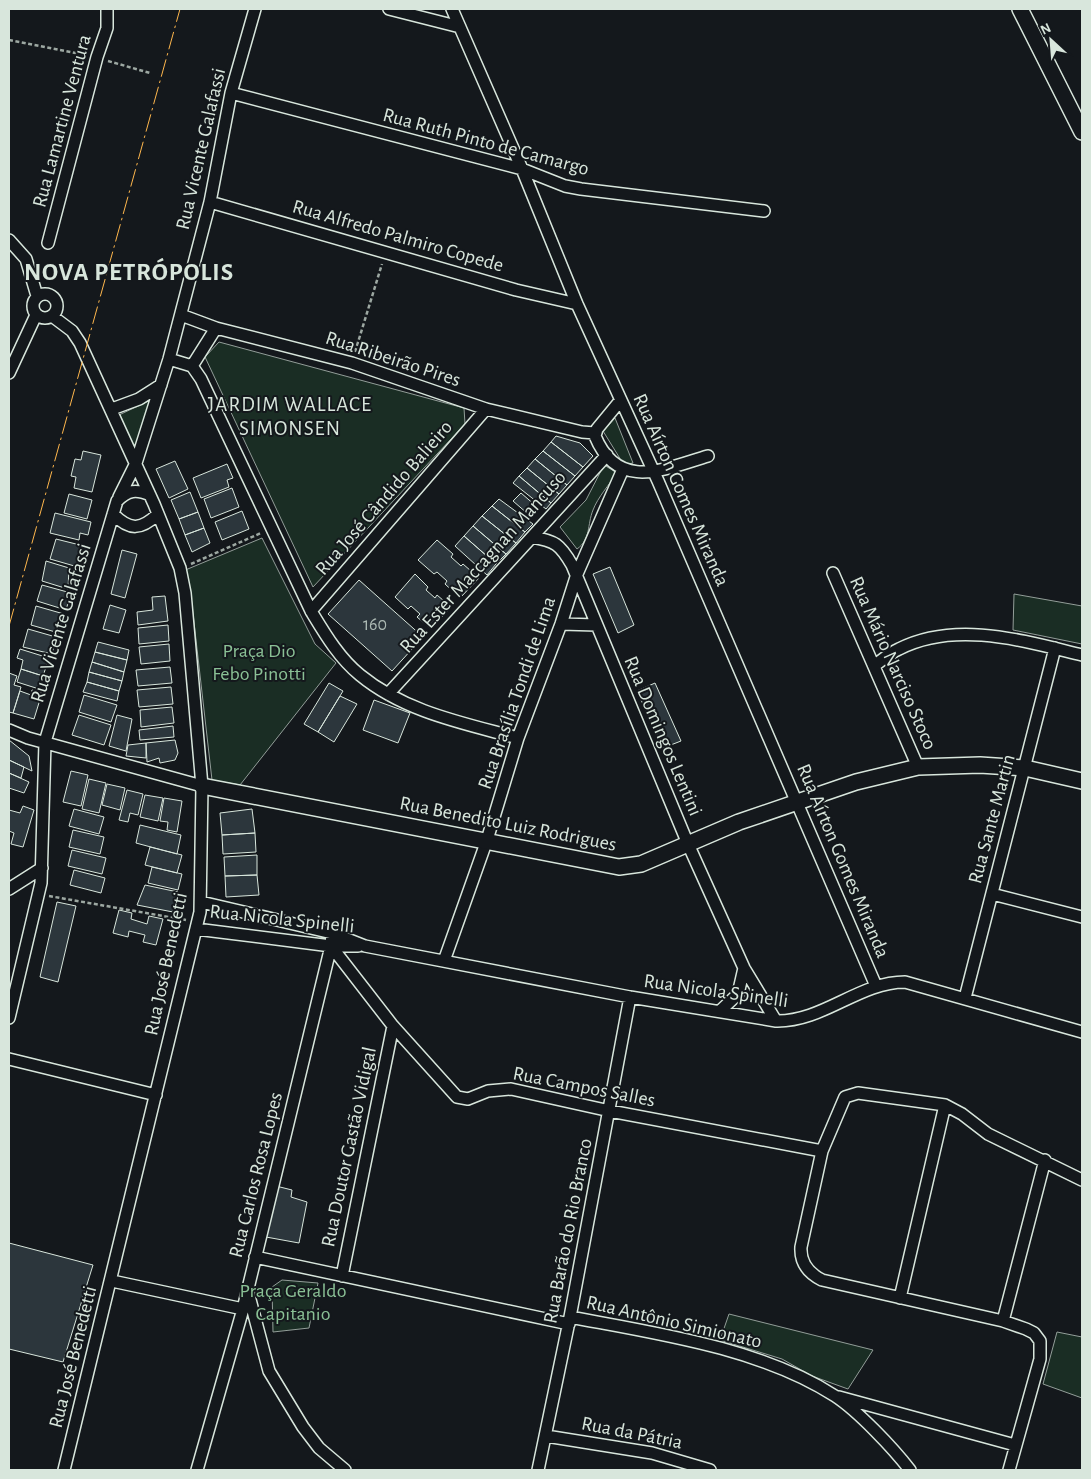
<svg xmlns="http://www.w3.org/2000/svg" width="1091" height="1479" viewBox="0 0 1091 1479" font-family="'Alegreya Sans',sans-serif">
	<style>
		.green { fill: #1a2d24; stroke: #939e99 }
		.building { fill: #2c363c; stroke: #d8e6dc }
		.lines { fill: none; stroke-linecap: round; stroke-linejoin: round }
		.minor-casing { stroke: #d8e6dc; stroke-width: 14 }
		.tertiary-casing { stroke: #d8e6dc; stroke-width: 18 }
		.path { stroke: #9da8a2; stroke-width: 2.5; stroke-dasharray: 4 2.5; stroke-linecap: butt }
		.minor { stroke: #14181c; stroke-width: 11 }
		.tertiary { stroke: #14181c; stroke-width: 15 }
		.power { stroke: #ffb74d; stroke-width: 1; stroke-dasharray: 18 4 2.5 4; stroke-linecap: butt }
		.labels { text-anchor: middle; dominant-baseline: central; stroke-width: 4; stroke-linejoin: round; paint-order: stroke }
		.number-label { font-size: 18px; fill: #adbab4 }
		.street-label { font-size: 20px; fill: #d8e6dc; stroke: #14181c }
		.park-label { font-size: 20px; fill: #8ac095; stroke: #14181c }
		.neighbourhood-label { font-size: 21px; letter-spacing: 1px; fill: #d8e6dc; stroke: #14181c }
		.district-label { font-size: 25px; font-weight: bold; letter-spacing: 1px; fill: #d8e6dc; stroke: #14181c }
	</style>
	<rect width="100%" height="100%" fill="#14181c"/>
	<!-- green -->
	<path class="green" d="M219 342 464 408 465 424 313 587 205 357Z
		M155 398 135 450 119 415Z
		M615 418 633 463 624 465 603 431Z
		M604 465 617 473C609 485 598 497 593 510 587 525 591 539 577 549L560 527 586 500Z
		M262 538 315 644 336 663 240 785 212 780 191 596 183 571Z
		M1014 594 1082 606V644L1013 630Z
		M282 1280 318 1283 309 1328 273 1332 272 1287Z
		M729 1314 873 1350 848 1389 812 1376 782 1359 720 1340Z
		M1057 1332 1082 1337V1398L1043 1384Z"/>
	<!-- building -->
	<path class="building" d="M556 436 580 443 593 456 583 467 551 442Z
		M551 442 583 467 575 476 543 451Z
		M83 451 101 455 92 492 74 488 76 477 71 476 75 459 81 460Z
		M543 451 575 476 567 485 535 459Z
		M535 459 567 485 559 494 527 468Z
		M175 461 188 489 169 498 156 469Z
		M227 464 233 478 227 480 229 487 201 498 193 478Z
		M527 468 559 494 551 503 519 476Z
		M519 476 551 503 546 509 513 483Z
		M232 488 239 507 211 518 204 499Z
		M190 492 198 512 179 519 171 500Z
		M521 493 536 506 528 514 513 501Z
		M69 494 92 500 87 519 64 513Z
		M499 499 533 524 525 532 492 506Z
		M492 506 525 532 516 543 482 516Z
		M242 511 249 529 222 540 215 522Z
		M198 512 204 528 185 535 179 519Z
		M55 513 91 522 88 535 80 533 79 540 50 533Z
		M482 516 516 543 506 554 473 526Z
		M473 526 506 554 496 564 464 536Z
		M204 528 210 543 192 552 185 535Z
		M464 536 496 564 487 575 455 546Z
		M56 539 84 546 78 567 50 559Z
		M437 540 453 554 451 557 461 566 463 564 479 578 460 598 445 584 447 581 437 572 434 574 418 560Z
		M122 550 137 554 125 598 111 594Z
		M46 561 69 568 68 589 42 581Z
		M610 567 634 625 618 633 593 574Z
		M415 574 428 587 426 590 435 598 437 595 451 607 431 629 417 617 420 614 411 606 408 609 395 597Z
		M359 580 423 637 392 671 328 614Z
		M42 585 71 593 66 610 37 601Z
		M165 596 168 621 138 625 137 612 153 610 152 597Z
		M110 605 126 610 119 633 103 629Z
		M36 606 64 614 59 633 31 625Z
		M168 625 169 641 139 644 138 628Z
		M28 629 56 637 52 654 23 647Z
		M98 642 129 650 127 660 95 652Z
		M169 644 170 661 141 664 139 647Z
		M20 649 49 658 43 676 21 669 23 660 17 658Z
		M95 652 127 660 124 672 92 662Z
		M92 662 124 672 122 681 89 672Z
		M170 667 172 683 138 686 136 670Z
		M21 669 43 676 39 689 17 682Z
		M89 672 122 681 119 691 87 682Z
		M9 673 17 676 14 685 21 687 13 713 9 712Z
		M87 682 119 691 117 701 83 692Z
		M329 683 343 691 318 732 304 724Z
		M655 683 681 741 663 748 637 691Z
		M171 687 173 704 139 707 137 690Z
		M32 690 42 693 34 719 13 713 20 691 31 695Z
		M84 695 117 705 111 722 79 712Z
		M340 696 357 704 334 742 318 732Z
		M374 700 410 713 398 743 363 730Z
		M172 707 174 723 141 727 140 710Z
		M79 715 111 725 104 745 72 735Z
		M117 715 132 719 126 751 109 746Z
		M173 726 174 737 140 740 139 730Z
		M9 740 29 756 32 771 9 760Z
		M175 740 178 753 175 760 160 763 159 758 147 762 146 743Z
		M146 743V758L126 756 128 745Z
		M9 760 24 767 21 778 9 773Z
		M71 771 88 775 81 806 63 802Z
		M9 773 29 782 24 793 9 788Z
		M89 779 106 783 99 813 82 809Z
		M107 784 125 788 120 810 102 805Z
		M127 790 143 794 138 815 130 813 128 822 119 820Z
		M145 795 163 798 158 821 140 817Z
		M164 798 182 801 177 832 167 830 168 822 160 821Z
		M23 806 34 810 23 847 11 844 14 833 9 831V810L20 813Z
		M74 809 104 817 99 834 69 826Z
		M252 809 255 833 222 835 220 813Z
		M140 825 181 835 177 854 136 843Z
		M73 830 104 837 100 854 69 847Z
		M255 833 256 852 223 854 222 835Z
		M150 847 182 855 177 873 145 865Z
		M72 850 106 858 102 874 68 866Z
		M257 855V875L225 876 224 857Z
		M152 867 182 874 178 890 148 883Z
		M74 870 105 878 101 893 70 885Z
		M257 875 259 895 226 897 225 876Z
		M145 885 178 892 173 912 137 905Z
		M57 902 76 906 58 982 40 977Z
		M119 910 132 913 131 919 147 924 149 916 163 919 156 945 143 942 145 935 129 931 128 937 113 933Z
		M276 1186 292 1190 291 1197 307 1202 299 1243 266 1237Z
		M9 1243 93 1265 63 1362 9 1349Z"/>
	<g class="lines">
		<defs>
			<path id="minor" d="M389 9 460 27
				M452 9 522 169 577 304 658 481 876 986
				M231 93 522 169 565 186 581 189 764 211
				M210 202 516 290 577 304
				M9 240 26 259 37 296
				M48 243 97 57 107 28V9
				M33 306a12 12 0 1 1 24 0a12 12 0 1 1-24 0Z
				M181 315 216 328 352 363 486 409 582 432 595 433
				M52 316 72 331 80 343 154 504 180 568 185 593 202 786 200 912 64 1470
				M169 359 192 366 201 379 311 611C325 634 339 658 360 675 405 712 463 723 518 738
				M192 366 216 328
				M9 373 36 315
				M620 401 597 429 595 436C618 492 664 469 708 456
				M112 409 139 399 161 385
				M119 497 136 463 169 359 210 202 231 93 255 9
				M113 514C130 531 141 530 158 514
				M532 537C555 541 560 544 572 565L688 844 744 968 776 1021
				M833 573 918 767
				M311 611 486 409
				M561 624 597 625
				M874 666C882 660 890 653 899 649 956 620 1024 641 1082 655
				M388 694 607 455
				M9 730 28 738 202 786
				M9 889 42 868
				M992 894 1082 917
				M201 902 332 933 365 946 630 997 776 1021C823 1022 859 982 905 982L1082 1032
				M196 929 331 946H358
				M332 933 331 946 393 1026 457 1097 468 1099 488 1091 511 1089 610 1111 822 1151
				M444 961 487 840 518 738 561 624 577 574 623 469
				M965 998 1055 648
				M721 1010 738 994 744 968
				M9 1018 41 883 45 742 117 501C128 490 136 489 150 495
				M9 1059 156 1095
				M255 1257 569 1324
				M342 1276 393 1026
				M112 1281 243 1309
				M248 1292 269 1371 303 1427 319 1448 345 1470
				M900 1298 945 1105
				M570 1317C655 1333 761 1348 835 1396 858 1411 893 1448 910 1470
				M1003 1321 1045 1160
				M839 1397 1015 1445
				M546 1436 652 1453 710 1470
				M197 1470 243 1309 331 946
				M538 1470 570 1317 630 997
				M1009 1470 1040 1359V1341L1034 1333 1026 1329 1003 1321 822 1280C808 1273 800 1263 801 1247L822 1151 845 1097 858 1093 945 1105 962 1114 988 1134 1082 1180"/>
			<path id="tertiary" d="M1020 9 1082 132
				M202 786 619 867 641 864 739 822 856 782 918 767 980 765 1025 768 1082 781"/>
		</defs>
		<!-- minor casing -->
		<use href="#minor" class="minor-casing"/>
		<!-- tertiary casing -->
		<use href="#tertiary" class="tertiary-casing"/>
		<!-- path -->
		<path class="path" d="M9 40 86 55
			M108 61 150 73
			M355 352 382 264
			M191 564 261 533
			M49 896 186 920"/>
		<!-- minor -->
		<use href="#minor" class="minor"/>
		<!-- tertiary -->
		<use href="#tertiary" class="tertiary"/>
		<!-- power -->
		<path class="power" d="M9 626 180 9"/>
	</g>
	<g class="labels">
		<!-- number labels -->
		<g class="number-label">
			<text x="375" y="625">160</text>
		</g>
		<!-- street labels -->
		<g class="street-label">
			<text transform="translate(62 121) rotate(-75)">Rua Lamartine Ventura</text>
			<text transform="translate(486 142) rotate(15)">Rua Ruth Pinto de Camargo</text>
			<text transform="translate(201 149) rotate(-77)">Rua Vicente Galafassi</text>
			<text transform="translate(398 236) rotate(16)">Rua Alfredo Palmiro Copede</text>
			<text transform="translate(393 359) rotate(18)">Rua Ribeirão Pires</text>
			<text transform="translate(681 490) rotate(66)">Rua Aírton Gomes Miranda</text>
			<text transform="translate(384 498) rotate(-49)">Rua José Cândido Balieiro</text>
			<text transform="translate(483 562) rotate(-48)">Rua Ester Maccagnan Mancuso</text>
			<text transform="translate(61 623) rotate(-73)">Rua Vicente Galafassi</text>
			<text transform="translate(893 663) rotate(66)">Rua Mário Narciso Stoco</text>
			<text transform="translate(517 693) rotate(-71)">Rua Brasília Tondi de Lima</text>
			<text transform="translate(663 736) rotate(67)">Rua Domingos Lentini</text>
			<text transform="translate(992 819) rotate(-75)">Rua Sante Martin</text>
			<text transform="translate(508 824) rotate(11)">Rua Benedito Luiz Rodrigues</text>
			<text transform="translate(843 861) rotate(67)">Rua Aírton Gomes Miranda</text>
			<text transform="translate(282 919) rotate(6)">Rua Nicola Spinelli</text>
			<text transform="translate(166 964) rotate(-78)">Rua José Benedetti</text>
			<text transform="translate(716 991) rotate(8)">Rua Nicola Spinelli</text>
			<text transform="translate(584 1087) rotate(11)">Rua Campos Salles</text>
			<text transform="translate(349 1147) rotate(-78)">Rua Doutor Gastão Vidigal</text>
			<text transform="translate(256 1175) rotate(-76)">Rua Carlos Rosa Lopes</text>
			<text transform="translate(568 1231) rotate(-79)">Rua Barão do Rio Branco</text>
			<text transform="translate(674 1322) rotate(13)">Rua Antônio Simionato</text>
			<text transform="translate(73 1357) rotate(-76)">Rua José Benedetti</text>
			<text transform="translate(632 1433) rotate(11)">Rua da Pátria</text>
		</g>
		<!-- park labels -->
		<g class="park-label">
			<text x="259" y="651">Praça Dio<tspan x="259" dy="23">Febo Pinotti</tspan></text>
			<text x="293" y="1291">Praça Geraldo<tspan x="293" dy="23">Capitanio</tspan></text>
		</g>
		<!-- neighbourhood labels -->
		<g class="neighbourhood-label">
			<text x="290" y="404">JARDIM WALLACE<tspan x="290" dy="24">SIMONSEN</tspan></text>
		</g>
		<!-- district labels -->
		<g class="district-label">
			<text x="129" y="272">NOVA PETRÓPOLIS</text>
		</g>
	</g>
	<!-- border -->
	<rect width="1091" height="1479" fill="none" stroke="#d8e6dc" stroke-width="20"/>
	<!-- north arrow -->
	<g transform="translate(1051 40) rotate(334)" stroke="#14181c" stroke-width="4" paint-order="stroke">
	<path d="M0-4L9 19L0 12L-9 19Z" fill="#d8e6dc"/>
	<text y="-8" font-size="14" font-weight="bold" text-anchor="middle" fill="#d8e6dc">N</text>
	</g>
</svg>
